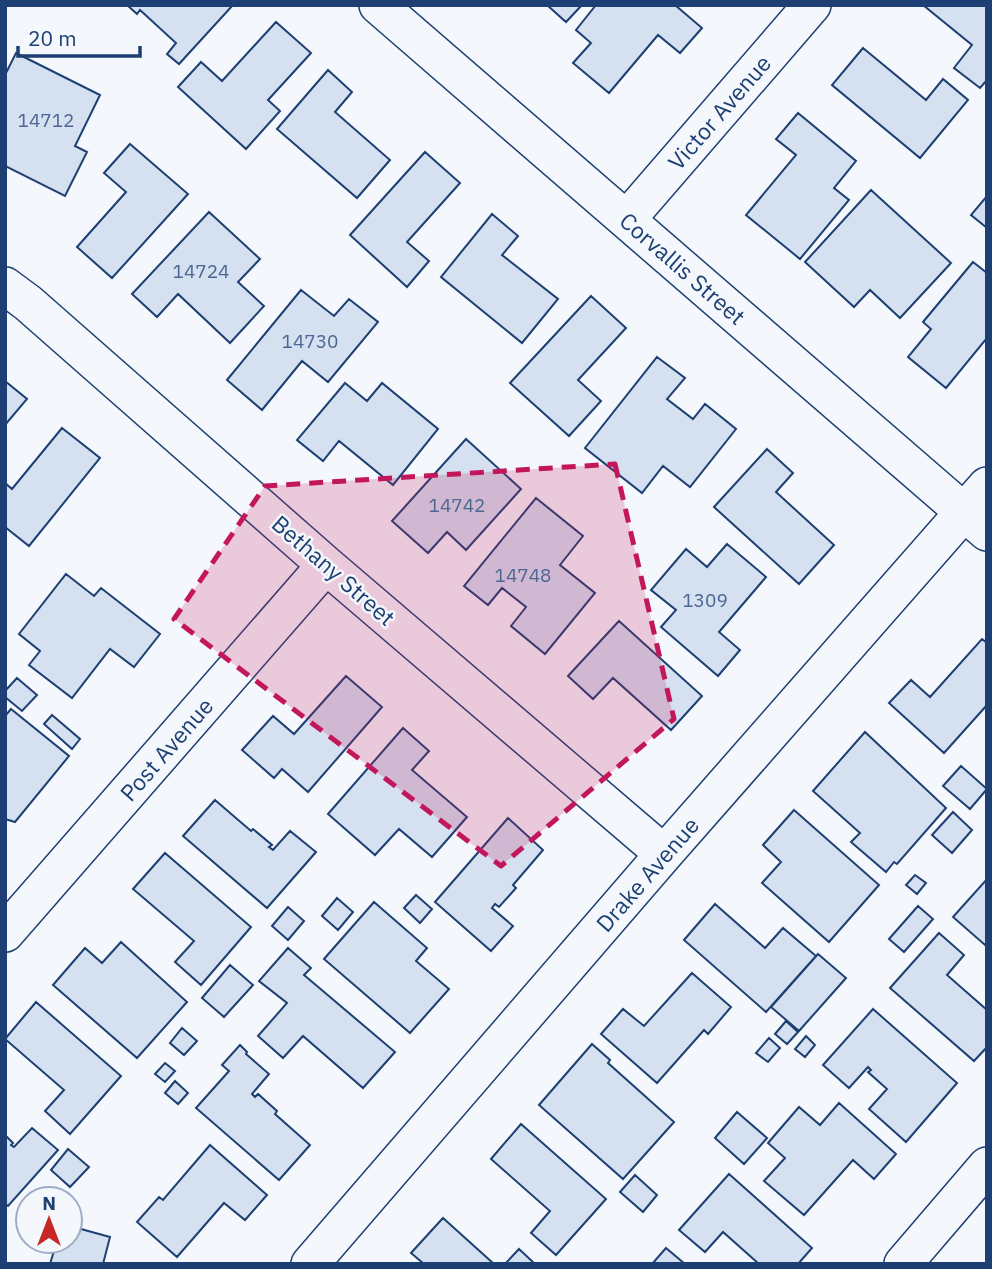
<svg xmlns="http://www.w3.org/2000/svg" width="992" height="1269" viewBox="0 0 992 1269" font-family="'IBM Plex Sans',sans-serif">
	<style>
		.building { fill: #d5e0f0; stroke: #1d3f73; stroke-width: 2 }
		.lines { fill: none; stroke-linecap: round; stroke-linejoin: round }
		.street-casing { stroke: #1d3f73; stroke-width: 40 }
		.street { stroke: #f4f7fb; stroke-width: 37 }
		.marked { fill: #c2185b; fill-opacity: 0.2; stroke: #c2185b; stroke-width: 5; stroke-dasharray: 14 9; stroke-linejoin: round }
		.labels { text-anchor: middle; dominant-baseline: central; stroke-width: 5; stroke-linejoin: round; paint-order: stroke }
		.number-label { font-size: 19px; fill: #4b6792 }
		.street-label { font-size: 23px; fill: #1d3f73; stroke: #f4f7fb }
	</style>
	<rect width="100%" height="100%" fill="#f4f7fb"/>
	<!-- building -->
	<path class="building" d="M127 5H233L179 64 167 54 176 43 140 10 137 14Z
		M547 5H582L566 22Z
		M596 5H675L702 28 680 53 658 35 609 93 573 63 591 43 576 30Z
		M923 5H987V80L980 88 954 68 972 45Z
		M276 22 311 53 268 100 280 111 246 149 178 87 201 62 222 81Z
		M863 48 926 100 943 79 968 100 920 158 832 85Z
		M16 53 100 95 75 146 87 152 65 196 5 166V75Z
		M328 70 352 92 335 112 390 160 357 198 277 129Z
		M798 113 856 161 834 188 849 200 800 259 746 215 796 155 776 139Z
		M130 144 188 194 112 278 77 247 126 192 104 173Z
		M425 152 460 183 407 242 429 261 407 287 350 235Z
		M871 190 951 263 900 318 870 290 854 307 805 262Z
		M987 196V228L971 215Z
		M209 212 260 259 238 282 264 306 230 343 178 294 157 317 132 294Z
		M492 214 518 236 502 255 558 299 522 343 441 277Z
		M973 262 987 273V338L946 388 908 357 931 329 923 322Z
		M301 290 334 316 349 299 378 322 328 382 302 361 262 410 227 380Z
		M591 296 626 328 578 380 601 401 569 436 510 383Z
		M657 357 685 378 667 399 693 419 705 404 736 429 690 487 663 466 642 493 585 448Z
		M5 381 27 399 5 425Z
		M345 383 367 401 382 383 438 429 393 485 339 441 323 461 297 440Z
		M62 428 100 458 29 546 5 527V483L12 489Z
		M466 439 521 489 466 550 447 532 428 553 392 521Z
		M767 449 793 473 776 492 834 545 799 584 714 507Z
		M536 498 583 536 560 565 595 593 545 654 511 626 526 607 502 588 488 605 464 586Z
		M727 544 766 577 719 632 740 650 718 676 661 627 676 610 651 590 686 549 707 567Z
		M66 574 94 596 101 588 160 634 134 667 110 649 72 698 29 665 40 651 19 634Z
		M619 621 702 696 671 730 613 678 593 699 568 676Z
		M982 639 987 643V705L944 753 889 703 911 680 930 697Z
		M346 676 382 707 308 792 282 769 274 778 242 750 273 716 294 734Z
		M17 678 37 695 22 711 5 697V691Z
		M11 709 69 756 15 822 5 819V716Z
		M52 715 80 739 72 749 44 724Z
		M403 728 429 751 412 770 467 817 432 857 399 829 375 855 328 814Z
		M865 732 946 808 897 864 894 862 886 872 851 842 860 833 813 791Z
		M961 766 987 789 970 809 943 786Z
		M215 800 251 831 253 829 272 845 269 847 273 850 290 831 316 852 267 908 183 836Z
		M794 810 879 885 829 942 762 883 781 862 763 845Z
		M953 812 972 830 952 853 932 835Z
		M508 818 543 850 513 885 516 888 499 907 495 904 492 908 513 926 491 951 435 902Z
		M165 853 251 927 201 985 175 962 194 941 133 889Z
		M915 875 926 883 917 894 906 885Z
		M987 879V943L985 945 953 917Z
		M416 895 432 909 420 923 404 908Z
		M337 898 353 912 338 930 322 916Z
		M374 902 427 948 416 961 449 989 410 1033 324 959Z
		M715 904 765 948 783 928 816 956 766 1012 684 940Z
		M918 906 933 919 904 952 889 939Z
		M288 907 304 921 288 940 272 926Z
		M939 933 964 955 947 975 987 1010V1047L974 1061 890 988Z
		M121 942 187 1002 137 1058 53 985 85 948 102 963Z
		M288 948 311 968 304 975 395 1052 363 1088 303 1036 283 1058 258 1036 287 1003 259 981Z
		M818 954 846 978 799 1031 771 1007Z
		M230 965 253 985 224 1017 202 998Z
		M692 973 731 1007 708 1034 704 1030 657 1083 601 1034 623 1009 644 1026Z
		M36 1002 121 1076 70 1134 45 1111 64 1090 5 1039Z
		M873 1009 957 1083 906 1142 869 1109 887 1089 868 1072 871 1070 868 1067 849 1088 823 1065Z
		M786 1021 798 1032 787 1044 775 1034Z
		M182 1028 197 1041 184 1055 170 1043Z
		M806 1036 815 1045 805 1057 795 1049Z
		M769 1038 780 1048 768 1062 756 1053Z
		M592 1044 610 1060 608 1063 674 1122 623 1179 539 1105Z
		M240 1045 247 1052 246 1054 269 1074 252 1094 255 1097 258 1094 277 1111 275 1114 310 1145 279 1180 196 1108 229 1071 222 1065Z
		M165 1063 175 1071 165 1082 155 1074Z
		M175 1081 188 1093 178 1104 165 1093Z
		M839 1103 896 1154 874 1179 853 1160 804 1215 764 1181 785 1158 768 1143 799 1107 820 1125Z
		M737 1112 767 1138 744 1164 715 1138Z
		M521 1124 606 1199 556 1255 531 1233 550 1211 491 1159Z
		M32 1128 58 1150 8 1206 5 1204V1135L13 1143 11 1145 14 1147Z
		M210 1145 267 1195 245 1220 224 1203 177 1257 137 1222 159 1197 163 1200Z
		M68 1149 89 1167 70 1187 51 1170Z
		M729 1174 812 1248 798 1264H759L723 1232 705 1252 679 1230Z
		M635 1175 657 1195 643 1212 620 1192Z
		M443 1218 494 1264H424L411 1253Z
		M70 1226 110 1237 103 1264H50L57 1241H70Z
		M666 1248 685 1264H652Z
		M519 1249 535 1264H505Z"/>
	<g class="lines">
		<defs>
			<path id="street" d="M378 5 987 532
				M627 219 812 5
				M5 286 28 303 326 565 664 854
				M5 933 326 565
				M310 1264 664 854 987 486
				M903 1264 987 1166"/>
		</defs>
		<!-- street casing -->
		<use href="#street" class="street-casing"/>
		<!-- street -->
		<use href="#street" class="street"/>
	</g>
	<!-- marked area -->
	<path class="marked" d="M615 464 674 719 501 866 174 619 265 486Z"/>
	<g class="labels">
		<!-- number labels -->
		<g class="number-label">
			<text x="46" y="120">14712</text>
			<text x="201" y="271">14724</text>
			<text x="310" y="341">14730</text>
			<text x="457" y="505">14742</text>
			<text x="523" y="575">14748</text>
			<text x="705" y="600">1309</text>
		</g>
		<!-- street labels -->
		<g class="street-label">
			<text transform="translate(719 112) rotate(-49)">Victor Avenue</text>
			<text transform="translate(683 268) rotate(41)">Corvallis Street</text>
			<text transform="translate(334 570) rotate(41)">Bethany Street</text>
			<text transform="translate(166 749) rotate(-49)">Post Avenue</text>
			<text transform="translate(647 874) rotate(-49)">Drake Avenue</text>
		</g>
	</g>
	<!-- border -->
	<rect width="992" height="1269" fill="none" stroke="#1d3f73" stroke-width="14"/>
	<!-- north arrow -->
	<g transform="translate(49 1220)"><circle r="33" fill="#f4f7fb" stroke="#9eadc5" stroke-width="2"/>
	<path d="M0-5L12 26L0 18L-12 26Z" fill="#c62828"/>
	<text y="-10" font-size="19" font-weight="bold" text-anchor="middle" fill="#1d3f73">N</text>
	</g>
	<!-- scale -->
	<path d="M18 46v10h122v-10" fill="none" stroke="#1d3f73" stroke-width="3.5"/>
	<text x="28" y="46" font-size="21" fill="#1d3f73" stroke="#f4f7fb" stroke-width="5" paint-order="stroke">20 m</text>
</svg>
